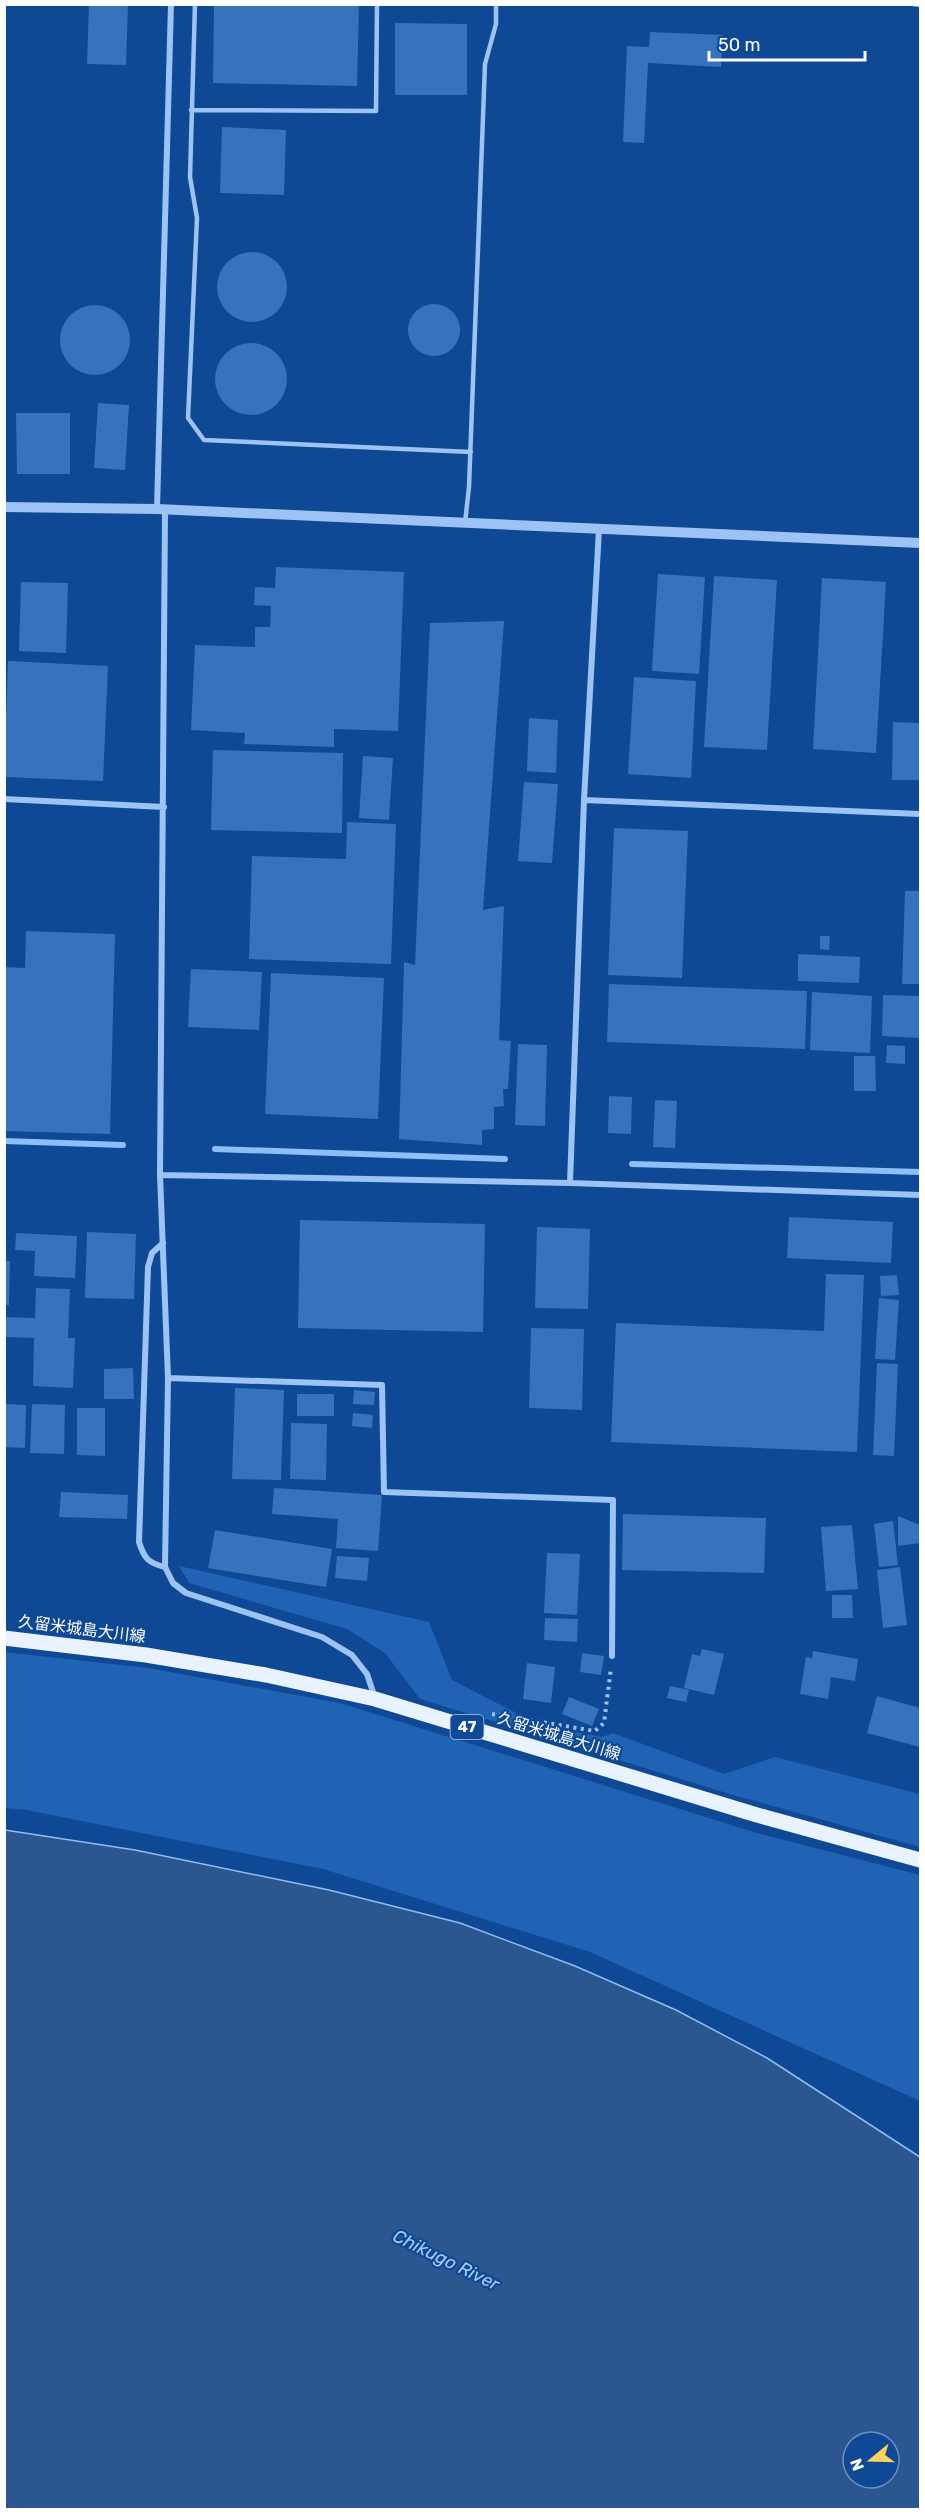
<svg xmlns="http://www.w3.org/2000/svg" width="925" height="2514" viewBox="0 0 925 2514" font-family="Rubik,'Noto Sans JP',sans-serif">
	<style>
		.green { fill: #2062b4 }
		.water { fill: #2c568f; stroke: #8ebef8; stroke-width: 1.5; fill-rule: evenodd }
		.lines { fill: none; stroke-linecap: round; stroke-linejoin: round }
		.stream { stroke: #8ebef8; stroke-width: 6 }
		.building { fill: #3772bd }
		.path { stroke: #9cc3f4; stroke-width: 4; stroke-dasharray: 3 4.5; stroke-linecap: butt }
		.service { stroke: #9cc3f4; stroke-width: 4.5 }
		.minor { stroke: #9cc3f4; stroke-width: 6 }
		.tertiary { stroke: #9cc3f4; stroke-width: 10 }
		.primary { stroke: #e9f2ff; stroke-width: 15 }
		.labels { text-anchor: middle; dominant-baseline: central; stroke-width: 4.5; stroke-linejoin: round; paint-order: stroke }
		.shield { fill: #0f4894; stroke: #b7c8df; stroke-width: 1.5 }
		.shield-label { font-size: 15px; font-weight: bold; fill: #fff }
		.street-label { font-size: 16px; fill: #fff; stroke: #0f4894 }
		.water-label { font-size: 18px; font-style: italic; fill: #a8cdfb; stroke: #0f4894 }
	</style>
	<rect width="100%" height="100%" fill="#0f4894"/>
	<!-- green -->
	<path class="green" d="M179 1566 429 1622 452 1680 540 1725 602 1737 613 1733 724 1774 775 1757 920 1794V1847L733 1795 420 1699 385 1653 347 1629 189 1583Z
		M5 1652 148 1668 340 1703 757 1833 920 1875V2101L590 1952 323 1869 26 1810 5 1808Z"/>
	<!-- water -->
	<path class="water" d="M5 1830 135 1850 329 1890 460 1923 575 1966 676 2010 767 2058 920 2157V2509H5ZM853 2442H889V2478H853Z"/>
	<g class="lines">
		<!-- stream -->
		<path class="stream" d="M4 1141 123 1145
			M215 1149 505 1159
			M632 1164 920 1172"/>
	</g>
	<!-- building -->
	<path class="building" d="M89 4H128L126 65 87 64Z
		M214 4H359L357 86 213 83Z
		M395 23 467 24V95H395Z
		M650 32 723 35 721 67 648 63 644 143 623 142 627 46 649 47Z
		M222 127 286 130 284 195 220 193Z
		M217 287a35 35 0 1 1 70 0a35 35 0 1 1-70 0Z
		M408 330a26 26 0 1 1 52 0a26 26 0 1 1-52 0Z
		M60 340a35 35 0 1 1 70 0a35 35 0 1 1-70 0Z
		M215 379a36 36 0 1 1 72 0a36 36 0 1 1-72 0Z
		M98 403 129 405 125 470 94 468Z
		M16 413H70V474H17Z
		M276 567 404 572 398 731 334 729V747L244 744 245 733 191 730 195 645 255 647V627H270L271 606 254 605 255 587 275 588Z
		M658 574 705 577 699 674 652 671Z
		M714 576 777 580 767 750 704 747Z
		M822 578 886 582 876 753 813 749Z
		M21 582 68 583 66 653 19 651Z
		M504 621 483 910 504 906 499 1040 511 1041 508 1089H503L504 1106 494 1107V1129L482 1130V1145L399 1139 404 962 415 965 430 623Z
		M8 661 108 666 103 781 4 777Z
		M634 677 696 681 691 778 628 774Z
		M529 718 558 720 556 773 527 771Z
		M893 722 920 723V780H892Z
		M213 750 343 753 342 833 211 830Z
		M363 756 393 758 389 820 359 818Z
		M524 782 558 784 552 863 518 861Z
		M347 822 396 824 391 964 249 959 252 856 346 859Z
		M614 828 688 831 682 978 608 975Z
		M905 891H920V984H902Z
		M26 931 115 934 110 1134 4 1131V967L25 968Z
		M820 936H830L829 950 820 949Z
		M798 954 860 957 859 983 798 981Z
		M191 969 262 972 259 1030 188 1027Z
		M271 973 384 978 378 1119 265 1114Z
		M609 984 807 991 805 1049 607 1042Z
		M812 992 872 996 870 1053 810 1050Z
		M883 995 920 996V1038L882 1036Z
		M518 1044 547 1045 545 1126 515 1125Z
		M887 1045 905 1046V1064L886 1063Z
		M854 1056H875L876 1091H854Z
		M609 1096 632 1097 631 1134 608 1133Z
		M655 1100 677 1101 675 1148 653 1147Z
		M789 1217 893 1222 891 1263 787 1258Z
		M300 1220 485 1224 483 1332 298 1328Z
		M537 1227 590 1229 588 1309 535 1308Z
		M87 1232 136 1234 134 1299 85 1298Z
		M16 1233 77 1236 75 1278 34 1276 35 1251 15 1250Z
		M4 1261H10L9 1305H4Z
		M826 1274 864 1275 857 1452 611 1442 616 1323 824 1331Z
		M897 1275 899 1295 881 1296 880 1276Z
		M36 1288 70 1289 68 1338H75L73 1388 33 1386 34 1338 4 1337V1317L35 1318Z
		M879 1298 899 1300 895 1360 875 1359Z
		M531 1328 584 1329 582 1410 529 1408Z
		M877 1363 898 1364 894 1456 873 1455Z
		M133 1368 134 1399H104V1369Z
		M235 1388 284 1390 281 1480 232 1479Z
		M354 1390 375 1392 374 1405 353 1404Z
		M297 1394H334V1416H297Z
		M5 1404 26 1405 25 1448 5 1447Z
		M32 1404 65 1405 64 1454 30 1453Z
		M77 1408H105V1456L77 1455Z
		M353 1413 373 1415 372 1428 352 1426Z
		M291 1423 327 1424 326 1480 290 1479Z
		M274 1488 382 1495 378 1551 336 1548 338 1519 272 1514Z
		M61 1492 128 1495 127 1519 59 1517Z
		M623 1514 766 1518 764 1573 622 1570Z
		M898 1516 920 1525V1543L898 1546Z
		M893 1521 898 1565 879 1567 874 1524Z
		M852 1525 858 1589 826 1591 821 1527Z
		M215 1530 332 1549 326 1587 208 1568Z
		M547 1553 580 1554 577 1615 544 1613Z
		M337 1556 369 1558 367 1581 335 1578Z
		M900 1567 907 1625 883 1628 877 1570Z
		M832 1595H852L853 1618H832Z
		M545 1618 578 1619 577 1642 544 1640Z
		M702 1649 724 1654 714 1695 684 1688 692 1654 700 1656Z
		M813 1651 858 1659 855 1681 831 1677 828 1699 800 1694 806 1657 812 1658Z
		M582 1653 604 1656 601 1675 580 1672Z
		M527 1663 555 1667 551 1703 523 1699Z
		M670 1686 689 1690 686 1702 667 1698Z
		M877 1696 920 1708V1747L867 1733Z
		M569 1697 599 1709 592 1726 562 1714Z"/>
	<g class="lines">
		<!-- path -->
		<path class="path" d="M492 1714 595 1731 604 1723 611 1668"/>
		<!-- service -->
		<path class="service" d="M195 4 190 177 197 218 188 418 204 440 471 452
			M913 4 920 5
			M191 110 376 111 377 4
			M465 523 469 487 485 64 496 24V4"/>
		<!-- minor -->
		<path class="minor" d="M157 509 171 4
			M165 510 160 1175 168 1378 165 1567 173 1583 186 1593 322 1637 352 1655 367 1674 375 1698
			M4 799 164 807
			M584 800 920 814
			M160 1175 570 1183 920 1195
			M570 1183 584 800 599 529
			M163 1243 152 1253 148 1267 139 1542C144 1558 148 1563 165 1567
			M168 1378 382 1385 384 1492 613 1500 612 1656"/>
		<!-- tertiary -->
		<path class="tertiary" d="M4 507 157 509 920 543"/>
		<!-- primary -->
		<path class="primary" d="M4 1638 146 1655 266 1675 375 1699 757 1815 920 1860"/>
	</g>
	<g class="labels">
		<!-- shield labels -->
		<rect class="shield" x="450.5" y="1715" width="33" height="24" rx="4.5"/>
		<g class="shield-label">
			<text x="467" y="1727">47</text>
		</g>
		<!-- street labels -->
		<g class="street-label">
			<text transform="translate(82 1629) rotate(7)">久留米城島大川線</text>
			<text transform="translate(559 1736) rotate(17)">久留米城島大川線</text>
		</g>
		<!-- water labels -->
		<g class="water-label">
			<text transform="translate(446 2260) rotate(26)">Chikugo River</text>
		</g>
	</g>
	<!-- border -->
	<rect width="925" height="2514" fill="none" stroke="#ffffff" stroke-width="12"/>
	<!-- north arrow -->
	<g transform="translate(871 2460) rotate(251)"><circle r="28" fill="#0f4894" stroke="#6f91bf" stroke-width="1.5"/>
	<path d="M0-4.5L10 22L0 15L-10 22Z" fill="#ffd25f"/>
	<text y="-9" font-size="16" font-weight="bold" text-anchor="middle" fill="#ffffff">N</text>
	</g>
	<!-- scale -->
	<path d="M709 51v9h156v-9" fill="none" stroke="#ffffff" stroke-width="3"/>
	<text x="718" y="51" font-size="18" fill="#ffffff" stroke="#0f4894" stroke-width="4.5" paint-order="stroke">50 m</text>
</svg>
